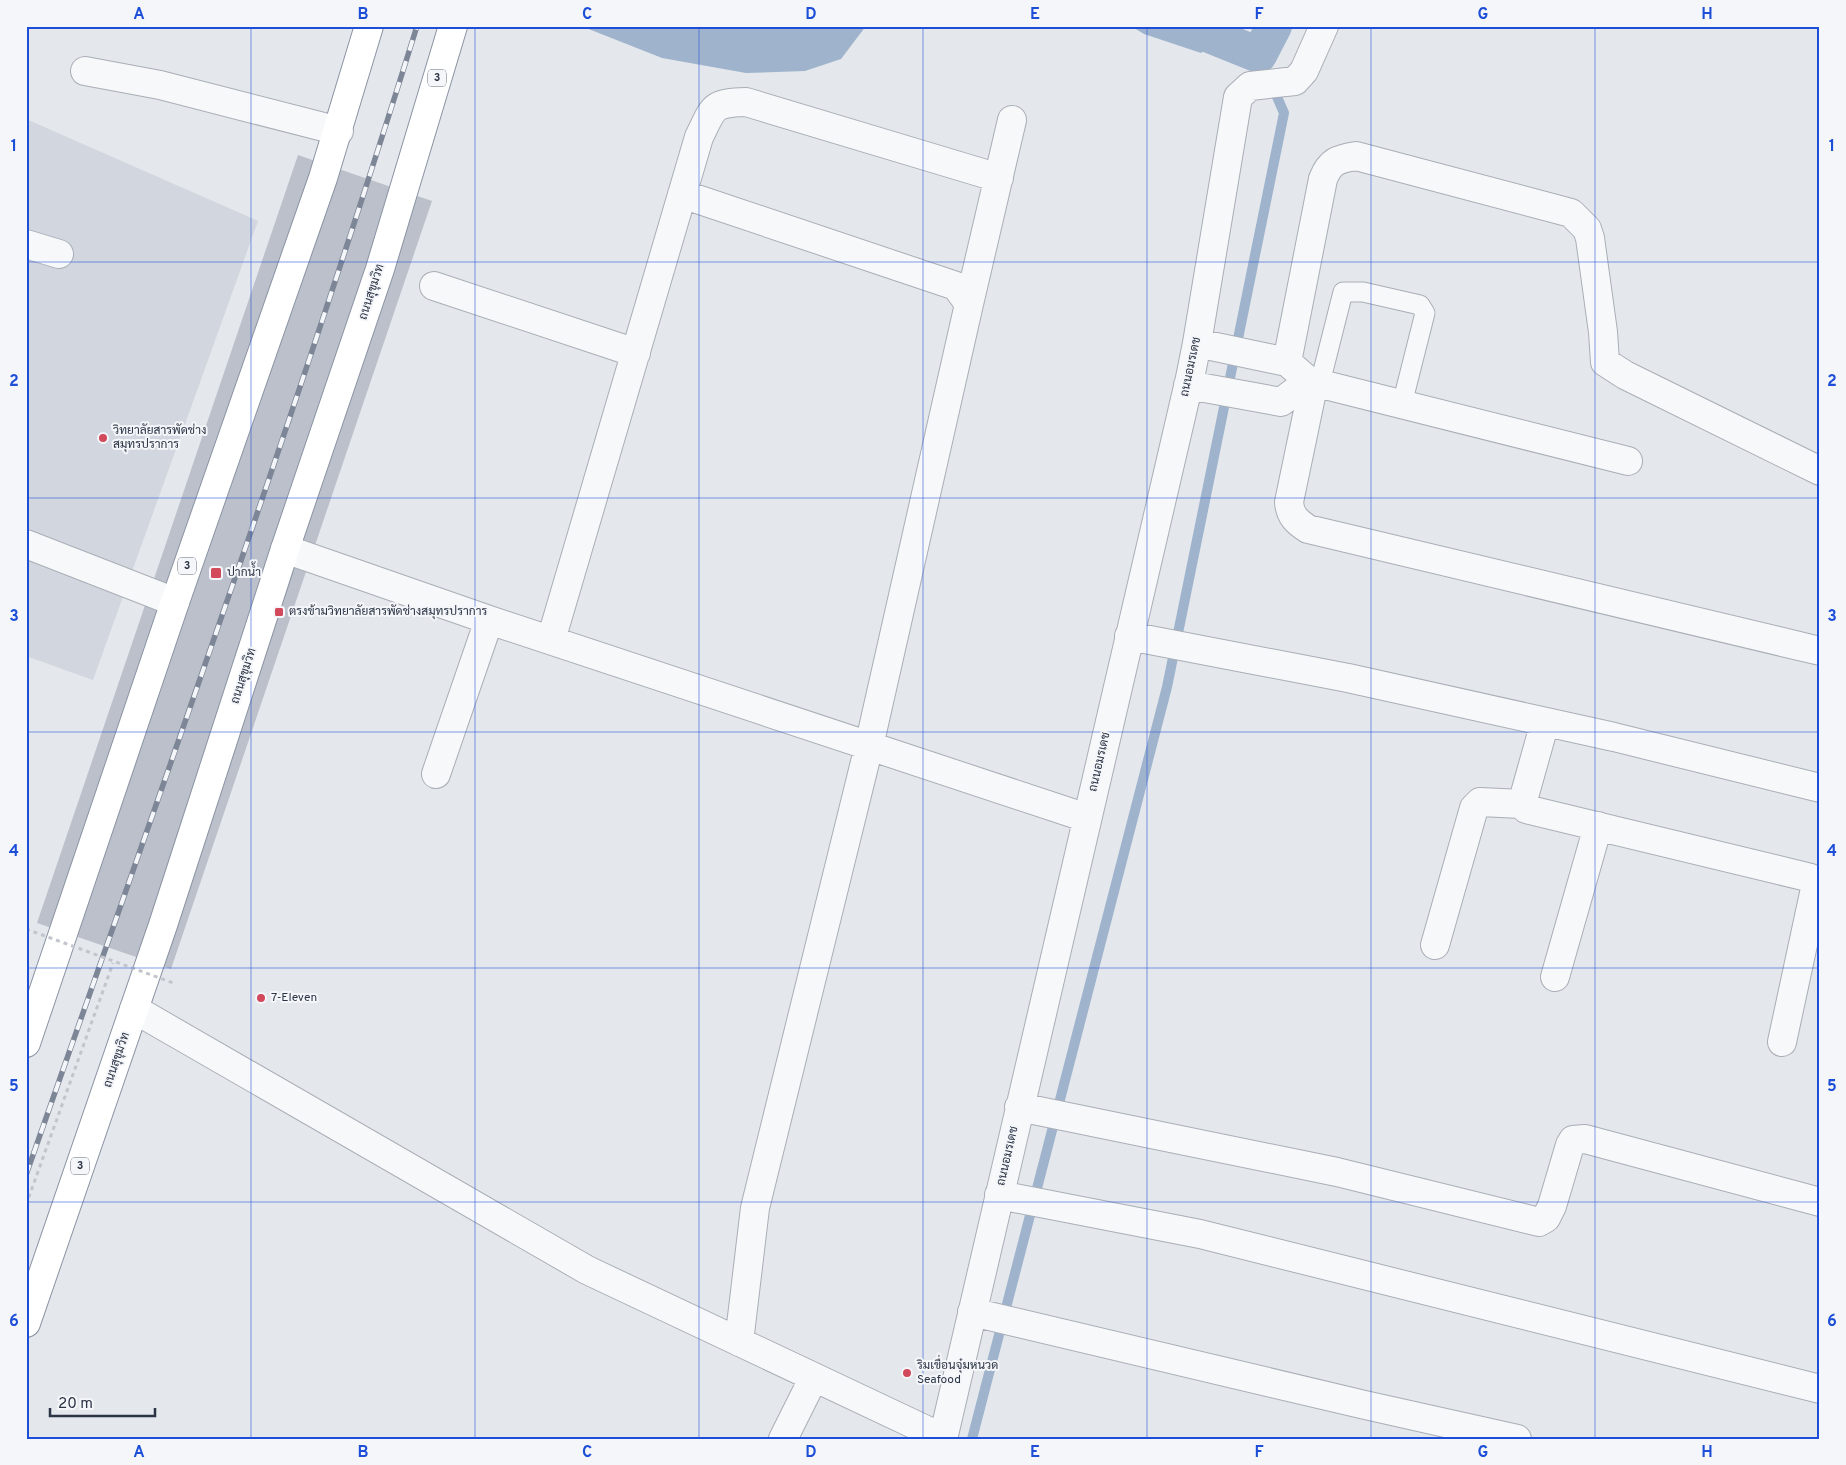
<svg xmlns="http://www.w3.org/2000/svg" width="1846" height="1465" viewBox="0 0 1846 1465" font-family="Overpass,Sarabun,sans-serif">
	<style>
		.built { fill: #d2d6de }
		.water { fill: #9fb4cc }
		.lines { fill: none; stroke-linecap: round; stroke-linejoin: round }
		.stream { stroke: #9fb4cc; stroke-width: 10 }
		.canal { stroke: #9fb4cc; stroke-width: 36 }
		.building { fill: #bbc0ca }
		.service-casing { stroke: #a9aeb7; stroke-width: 21 }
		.minor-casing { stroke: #a9aeb7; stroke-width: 30 }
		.trunk-casing { stroke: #8b94a3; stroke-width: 30 }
		.path { stroke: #c2c5cb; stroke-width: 3; stroke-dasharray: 4 4; stroke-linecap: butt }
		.service { stroke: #f7f8fa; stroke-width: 19 }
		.minor { stroke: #f7f8fa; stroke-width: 28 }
		.trunk { stroke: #fff; stroke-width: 28 }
		.rail-casing { stroke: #7d8696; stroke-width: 5.5 }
		.rail { stroke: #f4f6f9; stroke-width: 4; stroke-dasharray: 11; stroke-linecap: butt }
		.path-bridge { stroke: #c2c5cb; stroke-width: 3; stroke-dasharray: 4 4; stroke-linecap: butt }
		.grid { fill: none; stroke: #1d4ed8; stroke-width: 1; stroke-opacity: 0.55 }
		.poi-dot { fill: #d1495b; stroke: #f4f6f9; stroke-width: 2 }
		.labels { text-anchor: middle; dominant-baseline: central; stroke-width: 4; stroke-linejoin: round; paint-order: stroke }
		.shield { fill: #f4f6f9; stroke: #676e7b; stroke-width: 1 }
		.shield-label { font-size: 11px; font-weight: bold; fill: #2b3445 }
		.street-label { font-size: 12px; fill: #2b3445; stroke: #f4f6f9 }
		.poi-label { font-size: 12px; fill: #2b3445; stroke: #f4f6f9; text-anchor: start }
		.neatline { fill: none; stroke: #1d4ed8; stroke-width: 2 }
		.grid-label { font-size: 16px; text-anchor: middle; font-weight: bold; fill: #1d4ed8 }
	</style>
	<rect width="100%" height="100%" fill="#e4e7ec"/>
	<!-- built -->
	<path class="built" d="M26 119 258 221 93 680 26 656Z"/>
	<!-- water -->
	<path class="water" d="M581 26H866L841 59 805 71 746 73 662 58Z
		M1131 26H1200L1216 38 1201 53 1144 34Z"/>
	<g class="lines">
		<!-- stream -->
		<path class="stream" d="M972 1439 1167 687 1284 113 1259 55"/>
		<!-- canal -->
		<path class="canal" d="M1187 26 1259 55 1274 26"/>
	</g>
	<!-- building -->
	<path class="building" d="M298 155 432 201 171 969 37 923Z"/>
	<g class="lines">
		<defs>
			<path id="service" d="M1320 383 1343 292H1363L1420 305 1425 313 1402 404"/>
			<path id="minor" d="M85 71 160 85 339 131
				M682 194 956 286 969 304 869 746 755 1208 739 1342
				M26 244 59 254
				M434 286 636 353
				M969 304 1012 120
				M1287 362 1323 179C1330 161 1338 159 1356 156L1571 213 1587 229 1590 238 1603 332 1605 362 1625 375 1820 471
				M1309 381 1628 461
				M1314 382 1289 502C1290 516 1297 522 1308 529L1820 651
				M1188 385 1281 402 1309 381 1287 362 1197 343
				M26 544 175 602
				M285 549 489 620 1087 818
				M1129 636 1348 678 1614 737 1820 788
				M551 640 699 137C714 107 711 103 746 102L999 178
				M1545 722 1522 804 1526 809 1803 876 1811 878 1816 884 1782 1042
				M436 774 489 620
				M1435 945 1474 808 1480 802 1522 804
				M1555 977 1598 826
				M134 1009 587 1270 943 1438
				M1019 1107 1337 1172 1539 1222 1546 1218 1552 1206 1570 1145 1573 1140 1585 1139 1820 1202
				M999 1195 1200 1234 1820 1389
				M972 1312 1365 1405 1517 1439
				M783 1439 814 1377
				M943 1439 1190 378 1197 343 1238 97 1250 86 1295 81 1304 71 1324 26"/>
			<path id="trunk" d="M26 1043 175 602 323 178 369 26
				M26 1323 163 925 285 549 380 269 453 26"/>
		</defs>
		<!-- service casing -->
		<use href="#service" class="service-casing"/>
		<!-- minor casing -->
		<use href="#minor" class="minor-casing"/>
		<!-- trunk casing -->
		<use href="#trunk" class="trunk-casing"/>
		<!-- path -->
		<path class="path" d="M26 1205 113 963"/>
		<!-- service -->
		<use href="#service" class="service"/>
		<!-- minor -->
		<use href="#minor" class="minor"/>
		<!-- trunk -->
		<use href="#trunk" class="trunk"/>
		<defs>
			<path id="rail" d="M26 1175C160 793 297 412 417 26"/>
		</defs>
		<!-- rail casing -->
		<use href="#rail" class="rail-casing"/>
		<!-- rail -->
		<use href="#rail" class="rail"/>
		<!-- path-bridge -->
		<path class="path-bridge" d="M26 929 176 984"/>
	</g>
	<!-- grid -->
	<path class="grid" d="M251 26V1439M475 26V1439M699 26V1439M923 26V1439M1147 26V1439M1371 26V1439M1595 26V1439M26 262H1820M26 498H1820M26 732H1820M26 968H1820M26 1202H1820"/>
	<!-- markers -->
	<g class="poi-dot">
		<circle cx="103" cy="438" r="5"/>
		<rect x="210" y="567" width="12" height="12" rx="2.5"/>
		<rect x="274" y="607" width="10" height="10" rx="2.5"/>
		<circle cx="261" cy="998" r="5"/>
		<circle cx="907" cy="1373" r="5"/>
	</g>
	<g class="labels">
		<!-- shield labels -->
		<g class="shield">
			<rect x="428" y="69.5" width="18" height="17" rx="4"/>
			<rect x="178" y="557.5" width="18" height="17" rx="4"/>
			<rect x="71" y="1157.5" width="18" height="17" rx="4"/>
		</g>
		<g class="shield-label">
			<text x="437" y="78">3</text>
			<text x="187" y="566">3</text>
			<text x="80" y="1166">3</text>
		</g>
		<!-- street labels -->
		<g class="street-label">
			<text transform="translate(372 292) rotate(-72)">ถนนสุขุมวิท</text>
			<text transform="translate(1191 367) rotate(-78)">ถนนอมรเดช</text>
			<text transform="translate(244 676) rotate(-72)">ถนนสุขุมวิท</text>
			<text transform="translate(1100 762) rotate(-77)">ถนนอมรเดช</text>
			<text transform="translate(117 1060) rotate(-71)">ถนนสุขุมวิท</text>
			<text transform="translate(1008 1156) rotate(-77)">ถนนอมรเดช</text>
		</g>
		<!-- poi labels -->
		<g class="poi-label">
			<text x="113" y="431">วิทยาลัยสารพัดช่าง<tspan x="113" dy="14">สมุทรปราการ</tspan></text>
			<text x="227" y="573">ปากน้ำ</text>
			<text x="289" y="612">ตรงข้ามวิทยาลัยสารพัดช่างสมุทรปราการ</text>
			<text x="271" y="998">7-Eleven</text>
			<text x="917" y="1366">ริมเขื่อนจุ๋มหนวด<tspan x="917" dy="14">Seafood</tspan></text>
		</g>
	</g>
	<!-- border -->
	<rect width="1846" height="1465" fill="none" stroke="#f4f6f9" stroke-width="55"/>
	<!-- scale -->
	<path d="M50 1408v8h105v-8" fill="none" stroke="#2b3445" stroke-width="2.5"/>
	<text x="58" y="1408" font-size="15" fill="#2b3445" stroke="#f4f6f9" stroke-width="4" paint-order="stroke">20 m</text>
	<rect x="28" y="28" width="1790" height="1410" class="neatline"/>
	<g class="grid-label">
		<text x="139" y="19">A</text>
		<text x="363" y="19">B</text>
		<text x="587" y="19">C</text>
		<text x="811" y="19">D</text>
		<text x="1035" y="19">E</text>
		<text x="1259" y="19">F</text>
		<text x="1483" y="19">G</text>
		<text x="1707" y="19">H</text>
		<text x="14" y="151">1</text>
		<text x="1832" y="151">1</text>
		<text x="14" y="386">2</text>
		<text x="1832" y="386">2</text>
		<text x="14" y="621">3</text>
		<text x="1832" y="621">3</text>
		<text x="14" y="856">4</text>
		<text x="1832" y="856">4</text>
		<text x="14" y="1091">5</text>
		<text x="1832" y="1091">5</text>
		<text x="14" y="1326">6</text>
		<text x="1832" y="1326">6</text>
		<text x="139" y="1457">A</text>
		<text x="363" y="1457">B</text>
		<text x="587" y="1457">C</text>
		<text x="811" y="1457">D</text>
		<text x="1035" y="1457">E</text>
		<text x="1259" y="1457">F</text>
		<text x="1483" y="1457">G</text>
		<text x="1707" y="1457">H</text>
	</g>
</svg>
